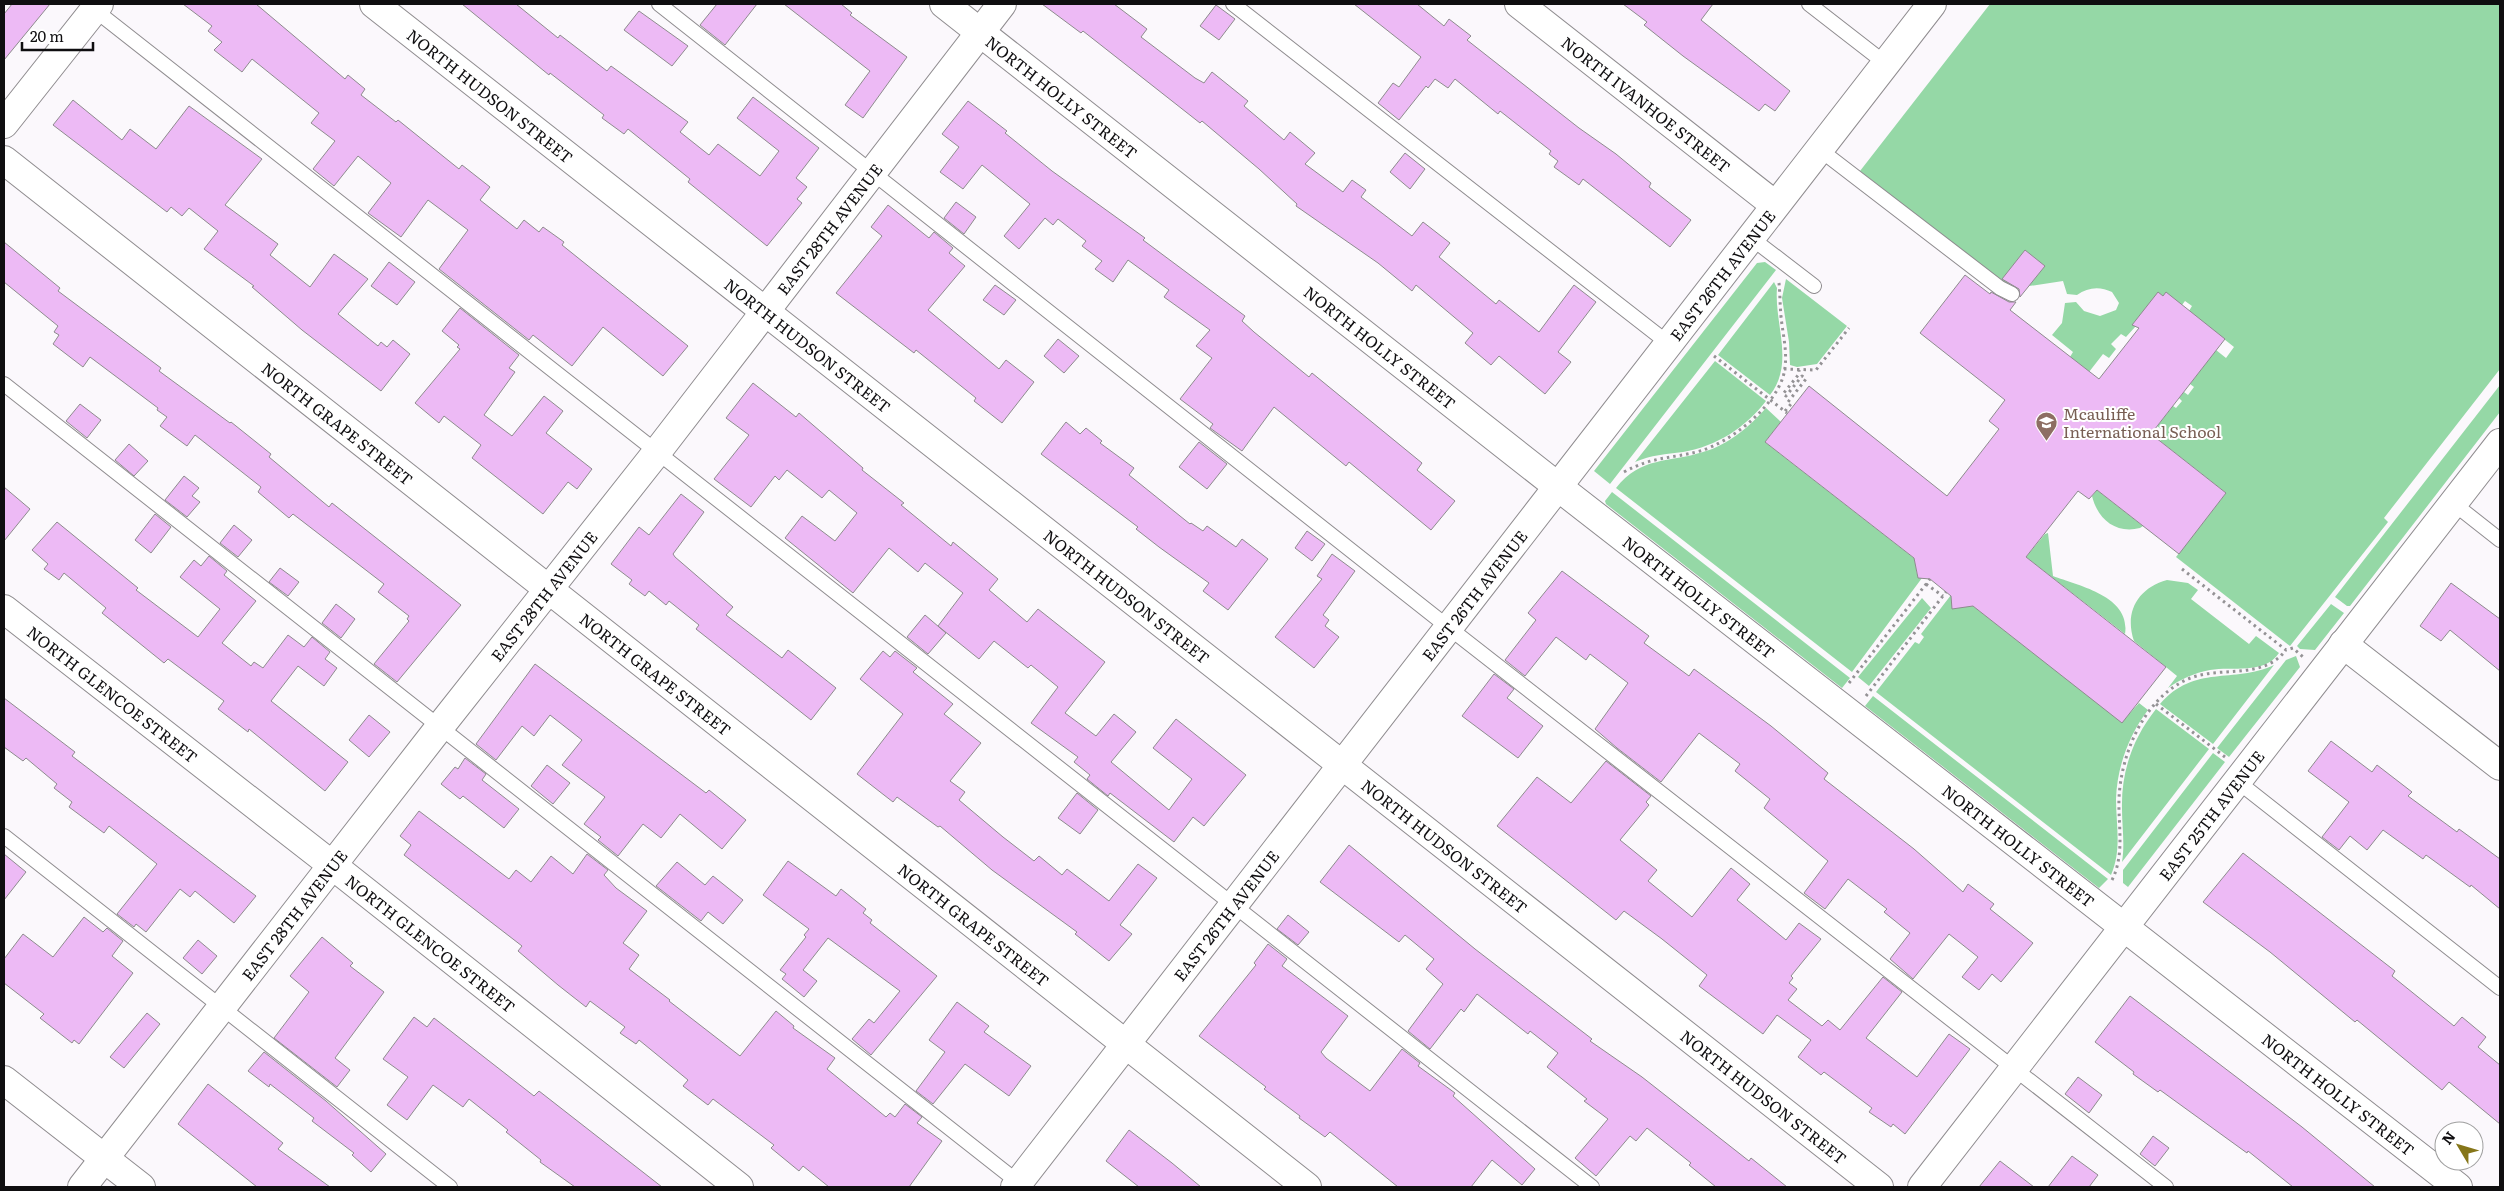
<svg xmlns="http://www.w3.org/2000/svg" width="2504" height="1191" viewBox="0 0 2504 1191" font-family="Literata,serif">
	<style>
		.green { fill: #95d8a6 }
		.building { fill: #edbaf5; stroke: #8e8b8e }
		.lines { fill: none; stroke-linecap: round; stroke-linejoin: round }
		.service-casing { stroke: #8f8c8f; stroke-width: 16 }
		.minor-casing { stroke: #8f8c8f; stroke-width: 30 }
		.tertiary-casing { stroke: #8f8c8f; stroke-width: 30 }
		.path { stroke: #949295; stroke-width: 3; stroke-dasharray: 2.5 4; stroke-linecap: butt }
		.service { stroke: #fff; stroke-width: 14 }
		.minor { stroke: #fff; stroke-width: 28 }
		.tertiary { stroke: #fff; stroke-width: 28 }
		.labels { text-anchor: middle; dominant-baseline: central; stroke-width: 4; stroke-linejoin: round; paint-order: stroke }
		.street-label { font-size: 16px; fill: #0f0e10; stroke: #fff }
		.education-label { font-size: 16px; fill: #785e54; stroke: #fff; text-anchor: start }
	</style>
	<rect width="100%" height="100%" fill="#fbf8fc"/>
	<!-- green -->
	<path class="green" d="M1990 4H2500V369L2384 518 2388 522 2290 646 2176 557 2226 493 2160 441 2166 433 2157 426 2173 406 2176 408 2182 401 2179 398 2184 392 2188 395 2194 387 2190 384 2216 350 2226 358 2234 347 2189 311 2192 306 2185 301 2182 305 2163 296 2126 337 2121 334 2111 344 2116 349 2109 358 2103 354 2089 372 2070 357 2073 352 2052 335 2062 323 2065 303 2076 302 2084 311 2100 316 2116 310 2119 303 2112 292C2100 286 2088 287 2077 295L2067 294 2063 281 2023 287 2002 282 1860 171Z
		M1765 262 1776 270 1610 484 1594 471 1757 263Z
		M1786 279 1847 326 1817 364 1797 367 1790 365 1789 342 1782 298Z
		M1774 282 1777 288C1774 324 1795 363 1770 395L1718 355Z
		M1715 361 1766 401C1745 428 1717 446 1683 452 1666 454 1651 455 1635 462Z
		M2500 385V412L2350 606H2347L2335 597Z
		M1766 408 1781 422 1765 442 1919 562 1916 566 1917 574 1922 578 1852 672 1616 488C1641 456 1669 463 1703 452 1728 445 1749 427 1766 408Z
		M2097 490 2143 526 2140 528C2116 534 2098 520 2092 496Z
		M1612 492 1850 678 1842 688 1606 504 1605 501Z
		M2048 533 2053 576C2079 586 2131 596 2125 634L2026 557 2045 534Z
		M2167 580 2188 583 2198 590 2191 599 2249 644 2256 636 2279 653C2264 675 2232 666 2210 670 2194 673 2181 679 2168 688L2177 676 2134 641C2124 612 2138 588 2167 580Z
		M1951 595 1968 602 2122 722 2139 703 2148 710C2129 735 2117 767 2116 799 2116 825 2122 850 2111 875L1876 692 1915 642 1919 644 1924 637 1921 634Z
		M1922 598 1931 608 1869 686 1858 677Z
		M2331 604 2344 613 2315 650 2300 649 2297 646Z
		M2296 656 2300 667 2229 757 2217 748 2286 660Z
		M2274 665 2213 744 2160 704C2195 664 2233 684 2274 665Z
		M1873 696 2108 879 2099 888 1865 706Z
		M2156 709 2209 749 2122 862C2125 844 2122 827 2122 809 2121 771 2133 738 2156 709Z
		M2213 753 2225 762 2128 887 2123 883V870Z"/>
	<!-- building -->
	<path class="building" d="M12 4H50L4 60V14Z
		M183 4H256L345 79 348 75 365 89 361 95 396 122 398 120 459 169 462 165 490 187 480 200 517 229 524 220 539 232 543 227 564 242 562 245 688 346 663 376 603 327 572 366 533 335 529 340 439 269 468 230 428 200 401 237 368 213 391 183 358 156 334 186 313 169 335 141 311 123 319 113 252 59 242 72 214 50 222 42 208 31 212 26Z
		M462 4H516L558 38 560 35 607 71 611 66 688 122 680 132 709 155 718 144 760 176 779 151 737 118 753 97 819 148 796 178 807 187 797 199 802 203 767 246 688 182 690 179 628 129 624 134 602 118 604 115 550 73 549 75Z
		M717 4H757L725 45 700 25Z
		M784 4H841L852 13 850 15 907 57 863 118 845 105 870 71Z
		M1042 4H1114L1147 29 1141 37 1195 78 1204 83 1212 72 1248 101 1244 106 1284 140 1290 132 1315 153 1305 164 1343 192 1352 180 1366 190 1361 197 1412 236 1423 222 1450 243 1439 257 1496 304 1499 300 1539 332 1574 285 1596 302 1558 352 1571 362 1545 394 1499 356 1491 365 1465 343 1473 333 1416 285 1412 291 1378 263 1296 206 1297 204 1259 169 1202 121 1200 123 1083 31 1081 33Z
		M1354 4H1417L1444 26 1449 19 1471 36 1467 40 1579 128 1616 154 1651 183 1649 187 1691 220 1670 247 1583 179 1579 185 1554 167 1558 161 1549 154 1551 151 1500 111 1498 114 1455 79 1448 88 1435 79 1428 88 1426 86 1399 120 1378 103 1393 83 1399 87 1421 57Z
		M1623 4H1713L1701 20 1790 91 1775 111 1765 104 1759 111 1683 56 1644 25 1647 22Z
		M1216 5 1235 19 1219 40 1200 26Z
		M639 11 688 46 672 66 624 30Z
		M73 100 122 140 130 129 156 149 189 106 262 159 225 205 278 244 270 255 310 287 334 254 368 279 338 314 378 346 381 342 387 347 393 340 410 354 381 391 302 330 252 287 254 286 204 249 218 231 189 208 182 216 171 207 167 212 53 125Z
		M968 101 1007 131 1005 133 1052 171 1145 238 1143 240 1245 316 1242 321 1254 332 1309 377 1312 373 1422 463 1417 470 1455 501 1431 530 1349 462 1346 466 1274 407 1242 451 1210 428 1213 424 1180 399 1212 358 1196 346 1210 330 1164 297 1169 290 1128 260 1113 282 1095 269 1102 261 1082 246 1086 241 1058 219 1053 225 1045 218 1019 249 1004 236 1030 204 982 165 963 189 940 172 959 147 942 134Z
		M1405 153 1425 169 1410 189 1390 172Z
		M956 202 976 217 964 234 944 218Z
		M888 205 929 238 934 232 953 248 949 253 965 266 928 310 999 369 1006 360 1034 382 1002 423 974 401 976 398 916 350 914 353 836 293 882 236 871 227Z
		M4 242 60 288 58 291 161 368 159 371 230 423 231 422 271 454 269 457 329 507 332 503 461 605 397 682 374 664 409 621 407 619 409 616 378 592 384 584 293 514 289 518 258 492 261 487 195 435 187 446 160 426 167 417 157 410 158 408 90 357 83 367 53 344 59 335 54 332 58 326 4 282Z
		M2025 250 2045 266 2020 297 2019 289 2002 279Z
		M389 262 415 282 397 305 371 286Z
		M1965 275 1990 294 1991 292 2009 302H2016L2010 310 2099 379 2139 328 2132 325 2158 292 2163 296 2166 292 2225 339 2151 434 2226 493 2179 554 2097 490 2089 499 2078 491 2026 557 2166 667 2122 723 1973 606 1952 609 1951 596 1930 579 1918 578 1914 558 1765 442 1809 386 1947 496 1999 429 1989 421 2005 400 1920 333Z
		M995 285 1016 300 1004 315 983 300Z
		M460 308 519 355 509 368 515 372 484 415 512 436 544 396 563 411 546 433 592 469 577 489 568 482 543 514 472 458 481 445 444 416 439 423 415 403 460 349 457 347 459 345 442 331Z
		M1058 339 1079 356 1064 373 1044 356Z
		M753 383 796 417 799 413 863 468 862 470 904 503 901 505 951 546 953 542 998 579 989 590 1027 622 1038 609 1105 662 1065 713 1096 736 1114 714 1136 732 1111 762 1169 810 1192 779 1153 748 1176 719 1246 775 1204 826 1193 817 1174 842 1110 793 1108 796 1087 779 1090 775 1074 762 1078 757 1031 723 1058 687 1031 665 1028 668 994 641 979 659 938 626 963 593 925 563 918 572 889 548 853 593 785 538 802 516 835 541 857 513 829 490 822 498 787 470 779 480 775 476 751 507 714 479 749 435 726 418Z
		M80 404 101 420 87 438 66 421Z
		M1066 422 1080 434 1086 428 1102 441 1100 443 1134 468 1129 475 1190 524 1191 523 1203 531 1207 526 1236 547 1242 539 1268 559 1228 610 1203 591 1209 583 1159 547 1136 529 1138 527 1041 454Z
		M1199 442 1227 464 1207 489 1179 467Z
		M129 444 148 461 134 476 115 460Z
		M184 476 199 488 192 496 200 502 187 517 165 500Z
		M4 487 30 509 4 541Z
		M681 494 704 512 673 554 675 557 733 607 726 615 782 658 788 650 836 688 811 720 696 629 699 625 669 601 666 605 649 591 645 596 629 584 632 580 611 564 639 527 649 535Z
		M155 514 171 527 151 553 135 540Z
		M57 522 138 588 136 590 198 637 220 609 180 577 194 560 201 566 209 556 227 571 224 575 256 601 222 643 251 666 254 662 263 668 288 635 304 647 312 637 330 652 325 659 337 668 324 686 298 666 271 701 348 762 325 791 249 729 248 732 218 709 224 701 168 659 164 663 102 613 106 608 64 573 59 580 44 569 48 564 32 550Z
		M234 525 252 540 238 557 220 543Z
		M1307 531 1325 544 1312 561 1295 548Z
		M1332 554 1355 571 1323 615 1329 620 1325 626 1339 637 1314 668 1275 637 1322 579 1317 576Z
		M280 568 299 582 288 596 269 582Z
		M1562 571 1649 636 1644 643 1689 676 1694 669 1771 726 1828 773 1824 779 1914 849 1963 892 1968 884 1994 904 1990 909 2033 943 2001 982 1992 974 1979 990 1962 977 1978 957 1949 934 1913 979 1890 959 1910 933 1884 912 1887 909 1848 879 1825 909 1804 893 1828 861 1764 808 1770 799 1735 771 1740 764 1699 733 1661 782 1617 748 1595 729 1628 683 1590 654 1586 660 1556 637 1525 676 1505 660 1536 620 1528 613Z
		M2451 583 2500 619V671L2450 630 2441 641 2420 626Z
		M336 604 355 619 341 638 322 623Z
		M925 615 946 633 928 654 907 637Z
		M883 651 890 657 895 651 917 668 913 672 953 704 944 714 981 743 950 781 965 792 959 800 1003 837 1034 861 1039 856 1062 875 1067 869 1109 901 1138 864 1157 878 1120 925 1132 934 1109 961 1075 934 1077 932 992 870 940 826 938 827 897 797 893 802 857 774 903 714 860 679Z
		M535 664 706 793 709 790 746 820 722 849 680 814 661 838 643 824 618 856 598 840 601 837 584 824 605 797 562 765 582 740 550 715 534 736 522 726 496 760 476 744Z
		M1494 674 1514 689 1507 698 1543 726 1518 758 1462 716Z
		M4 698 75 752 72 756 256 896 234 923 195 891 190 897 180 889 146 932 136 924 134 927 117 914 157 864 109 826 104 833 69 807 72 802 54 788 57 784 26 758 23 761 4 747Z
		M369 715 390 732 369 757 349 740Z
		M2331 741 2372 772 2377 765 2412 792 2408 796 2457 832 2459 829 2500 859V909L2471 885 2470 887 2426 855 2423 859 2383 830 2367 850 2350 836 2339 850 2322 837 2349 802 2308 771Z
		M465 758 486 774 482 780 519 809 504 828 463 796 460 799 441 784 455 767 458 769Z
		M1606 761 1651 796 1646 802 1649 805 1620 840 1657 870 1648 881 1692 917 1731 868 1750 884 1737 900 1786 940 1799 923 1821 939 1791 976 1793 978 1789 983 1797 989 1788 1000 1822 1026 1828 1020 1840 1030 1883 977 1902 992 1866 1038 1917 1077 1949 1034 1970 1049 1905 1134 1893 1124 1891 1127 1869 1112 1872 1108 1824 1072 1821 1075 1798 1057 1811 1040 1777 1015 1763 1034 1699 986 1707 975 1662 939 1624 911 1616 920 1497 826 1537 777 1571 803Z
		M547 765 570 783 553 804 531 786Z
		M1077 793 1098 810 1080 834 1058 818Z
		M419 811 509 879 516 870 531 882 551 856 573 874 587 854 608 870 604 875 616 888 647 911 623 943 639 955 629 969 670 1000 669 1001 740 1056 776 1011 794 1026 793 1028 835 1058 827 1069 886 1117 890 1113 895 1117 905 1104 922 1117 917 1123 942 1141 909 1187H829L803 1166 799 1171 771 1148 774 1145 713 1099 708 1105 683 1086 688 1080 639 1040 636 1044 620 1033 625 1027 590 1001 586 1007 558 985 518 951 522 946 404 855 411 845 400 836Z
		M1349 845 1475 949 1592 1039 1590 1041 1642 1077 1749 1161 1751 1158 1787 1187H1716L1689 1165 1691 1163 1647 1128 1636 1141 1630 1136 1596 1176 1575 1158 1608 1119 1584 1101 1587 1099 1547 1067 1558 1053 1530 1031 1528 1034 1477 994 1464 1012 1461 1009 1430 1049 1408 1031 1443 984 1426 969 1434 959 1405 935 1399 942 1320 882Z
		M2243 853 2395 971 2392 976 2454 1026 2462 1017 2486 1037 2478 1047 2500 1065V1124L2449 1082 2442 1090 2357 1020 2355 1022 2270 952 2203 902Z
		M4 854 26 872 4 900Z
		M788 861 836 896 841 889 866 909 863 913 872 920 870 923 937 976 871 1055 852 1039 869 1019 874 1023 900 991 828 938 803 970 817 981 804 997 782 979 786 974 780 970 806 937 804 935 809 929 763 895Z
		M677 862 705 885 713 876 743 900 723 924 708 912 701 921 656 886Z
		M1288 915 1309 932 1298 945 1277 929Z
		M84 917 103 932 107 928 123 941 112 956 133 973 79 1044 74 1040 72 1043 40 1018 44 1014 4 983V959L23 934 53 957Z
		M322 937 353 963 350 966 384 992 335 1058 350 1070 337 1087 274 1038 309 992 290 976Z
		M198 940 217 956 202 974 183 958Z
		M1268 944 1287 959 1282 966 1348 1016 1321 1052 1326 1058 1370 1091 1402 1049 1420 1063 1418 1066 1455 1093 1453 1096 1535 1169 1522 1185 1492 1160 1471 1187H1398L1330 1132 1325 1137 1299 1118 1300 1116 1264 1089 1266 1087 1199 1036 1256 965 1254 963Z
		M2130 996 2302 1127 2375 1187H2293L2248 1151 2247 1153 2160 1090 2158 1092 2133 1074 2134 1072 2095 1042Z
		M957 1002 989 1026 984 1032 1031 1066 1009 1096 965 1064 933 1104 916 1091 945 1052 929 1040Z
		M147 1013 160 1024 124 1068 110 1057Z
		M414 1017 427 1027 434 1018 534 1096 539 1091 662 1187H575L540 1162 541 1160 506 1132 508 1130 469 1099 463 1107 433 1085 407 1120 387 1105 408 1077 383 1059Z
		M264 1052 326 1101 386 1154 371 1172 352 1155 354 1153 312 1121 314 1118 270 1084 269 1087 248 1071Z
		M2078 1077 2102 1095 2089 1113 2065 1094Z
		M208 1084 283 1143 278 1149 330 1187H257L178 1124Z
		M1129 1130 1172 1163 1201 1187H1139L1106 1161Z
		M2153 1136 2169 1148 2155 1166 2140 1154Z
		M2072 1156 2098 1175 2089 1187H2048Z
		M2000 1161 2034 1187H1979Z"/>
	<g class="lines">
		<defs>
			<path id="service" d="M659 4 1448 627 2166 1187
				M1233 4 1668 343
				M1809 4 1885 63
				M91 7 1592 1187
				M1819 149 2000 288 2012 294
				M1750 237 1814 286
				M4 384 1023 1186
				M2453 503 2500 540
				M2237 781 2500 988
				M4 836 450 1187"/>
			<g id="minor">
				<path id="s1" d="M374 4 1879 1187"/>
				<path id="s2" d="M1519 4 1775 205"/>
				<path id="s3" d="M4 160 1307 1187"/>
				<path id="s4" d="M4 609 332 865 739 1187"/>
				<path d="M2343 644 2500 766"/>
				<path d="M4 1080 141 1187"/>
				<path id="s5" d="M82 1187 439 728 657 452 1002 4"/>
				<path id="s6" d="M1922 1187 2500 443"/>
			</g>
			<g id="tertiary">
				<path id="s7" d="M944 4 1557 486 2458 1187"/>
				<path d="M4 124 99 4"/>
				<path id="s8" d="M1015 1187 1932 4"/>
			</g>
		</defs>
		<!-- service casing -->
		<use href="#service" class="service-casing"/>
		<!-- minor casing -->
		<use href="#minor" class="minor-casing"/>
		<!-- tertiary casing -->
		<use href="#tertiary" class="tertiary-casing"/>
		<!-- path -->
		<path class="path" d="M1714 356 1787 413
			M1784 369 1816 370 1849 328
			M1785 411 1791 404 1788 402 1806 379 1802 376 1786 396 1783 394 1799 374V370
			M1624 472C1653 456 1671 459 1700 451 1731 442 1773 408 1783 377 1789 357 1783 336 1781 317 1780 305 1780 294 1779 283
			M2182 569 2286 650 2293 648 2303 657
			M1926 584 1943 596
			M1849 683 1930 579
			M1866 696 1946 592
			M2156 704 2225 757
			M2112 880C2125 854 2118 826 2119 798 2121 754 2144 698 2188 679 2221 665 2262 681 2286 650"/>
		<!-- service -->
		<use href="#service" class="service"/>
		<!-- minor -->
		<use href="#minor" class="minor"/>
		<!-- tertiary -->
		<use href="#tertiary" class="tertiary"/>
	</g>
	<!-- icons -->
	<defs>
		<symbol id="school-pin" viewBox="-11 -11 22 30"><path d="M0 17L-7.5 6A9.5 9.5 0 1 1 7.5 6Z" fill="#8d6e63" stroke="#fff"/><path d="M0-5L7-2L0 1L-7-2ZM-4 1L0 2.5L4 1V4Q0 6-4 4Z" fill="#fff"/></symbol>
	</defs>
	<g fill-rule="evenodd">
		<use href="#school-pin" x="2034" y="410" width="25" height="34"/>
	</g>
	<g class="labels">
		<!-- street labels -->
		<g class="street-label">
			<text stroke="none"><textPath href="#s1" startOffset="148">NORTH HUDSON STREET</textPath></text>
			<text stroke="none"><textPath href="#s7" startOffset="150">NORTH HOLLY STREET</textPath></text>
			<text stroke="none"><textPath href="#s2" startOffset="162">NORTH IVANHOE STREET</textPath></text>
			<text stroke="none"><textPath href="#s5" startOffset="1215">EAST 28TH AVENUE</textPath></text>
			<text stroke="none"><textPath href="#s8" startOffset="1154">EAST 26TH AVENUE</textPath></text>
			<text stroke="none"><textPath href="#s1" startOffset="552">NORTH HUDSON STREET</textPath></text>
			<text stroke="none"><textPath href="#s7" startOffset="555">NORTH HOLLY STREET</textPath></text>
			<text stroke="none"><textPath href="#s3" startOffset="425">NORTH GRAPE STREET</textPath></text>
			<text stroke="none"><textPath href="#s8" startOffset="749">EAST 26TH AVENUE</textPath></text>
			<text stroke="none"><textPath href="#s5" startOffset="750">EAST 28TH AVENUE</textPath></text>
			<text stroke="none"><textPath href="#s1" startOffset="958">NORTH HUDSON STREET</textPath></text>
			<text stroke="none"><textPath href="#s7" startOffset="960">NORTH HOLLY STREET</textPath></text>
			<text stroke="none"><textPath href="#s3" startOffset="830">NORTH GRAPE STREET</textPath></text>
			<text stroke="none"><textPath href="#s4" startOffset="138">NORTH GLENCOE STREET</textPath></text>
			<text stroke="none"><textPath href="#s6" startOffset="471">EAST 25TH AVENUE</textPath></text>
			<text stroke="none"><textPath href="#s7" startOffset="1365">NORTH HOLLY STREET</textPath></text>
			<text stroke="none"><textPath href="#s1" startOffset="1362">NORTH HUDSON STREET</textPath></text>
			<text stroke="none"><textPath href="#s5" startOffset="345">EAST 28TH AVENUE</textPath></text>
			<text stroke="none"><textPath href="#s8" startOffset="344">EAST 26TH AVENUE</textPath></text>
			<text stroke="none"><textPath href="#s3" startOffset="1235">NORTH GRAPE STREET</textPath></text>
			<text stroke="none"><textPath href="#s4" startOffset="542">NORTH GLENCOE STREET</textPath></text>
			<text stroke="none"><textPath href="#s7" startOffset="1770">NORTH HOLLY STREET</textPath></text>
			<text stroke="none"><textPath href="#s1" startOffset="1768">NORTH HUDSON STREET</textPath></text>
		</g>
		<!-- education labels -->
		<g class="education-label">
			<text x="2063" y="413">Mcauliffe<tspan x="2063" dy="18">International School</tspan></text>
		</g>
	</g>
	<!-- border -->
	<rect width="2504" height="1191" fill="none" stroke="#0f0e10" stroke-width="10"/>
	<!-- north arrow -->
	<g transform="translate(2459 1146) rotate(308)"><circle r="24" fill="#ffffff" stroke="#9f9f9f"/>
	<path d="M0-4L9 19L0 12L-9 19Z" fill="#867619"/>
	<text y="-8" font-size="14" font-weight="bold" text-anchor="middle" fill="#0f0e10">N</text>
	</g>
	<!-- scale -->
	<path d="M22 42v8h71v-8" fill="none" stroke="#0f0e10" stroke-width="2.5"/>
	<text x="30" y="42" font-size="15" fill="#0f0e10" stroke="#ffffff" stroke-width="4" paint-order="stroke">20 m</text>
</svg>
